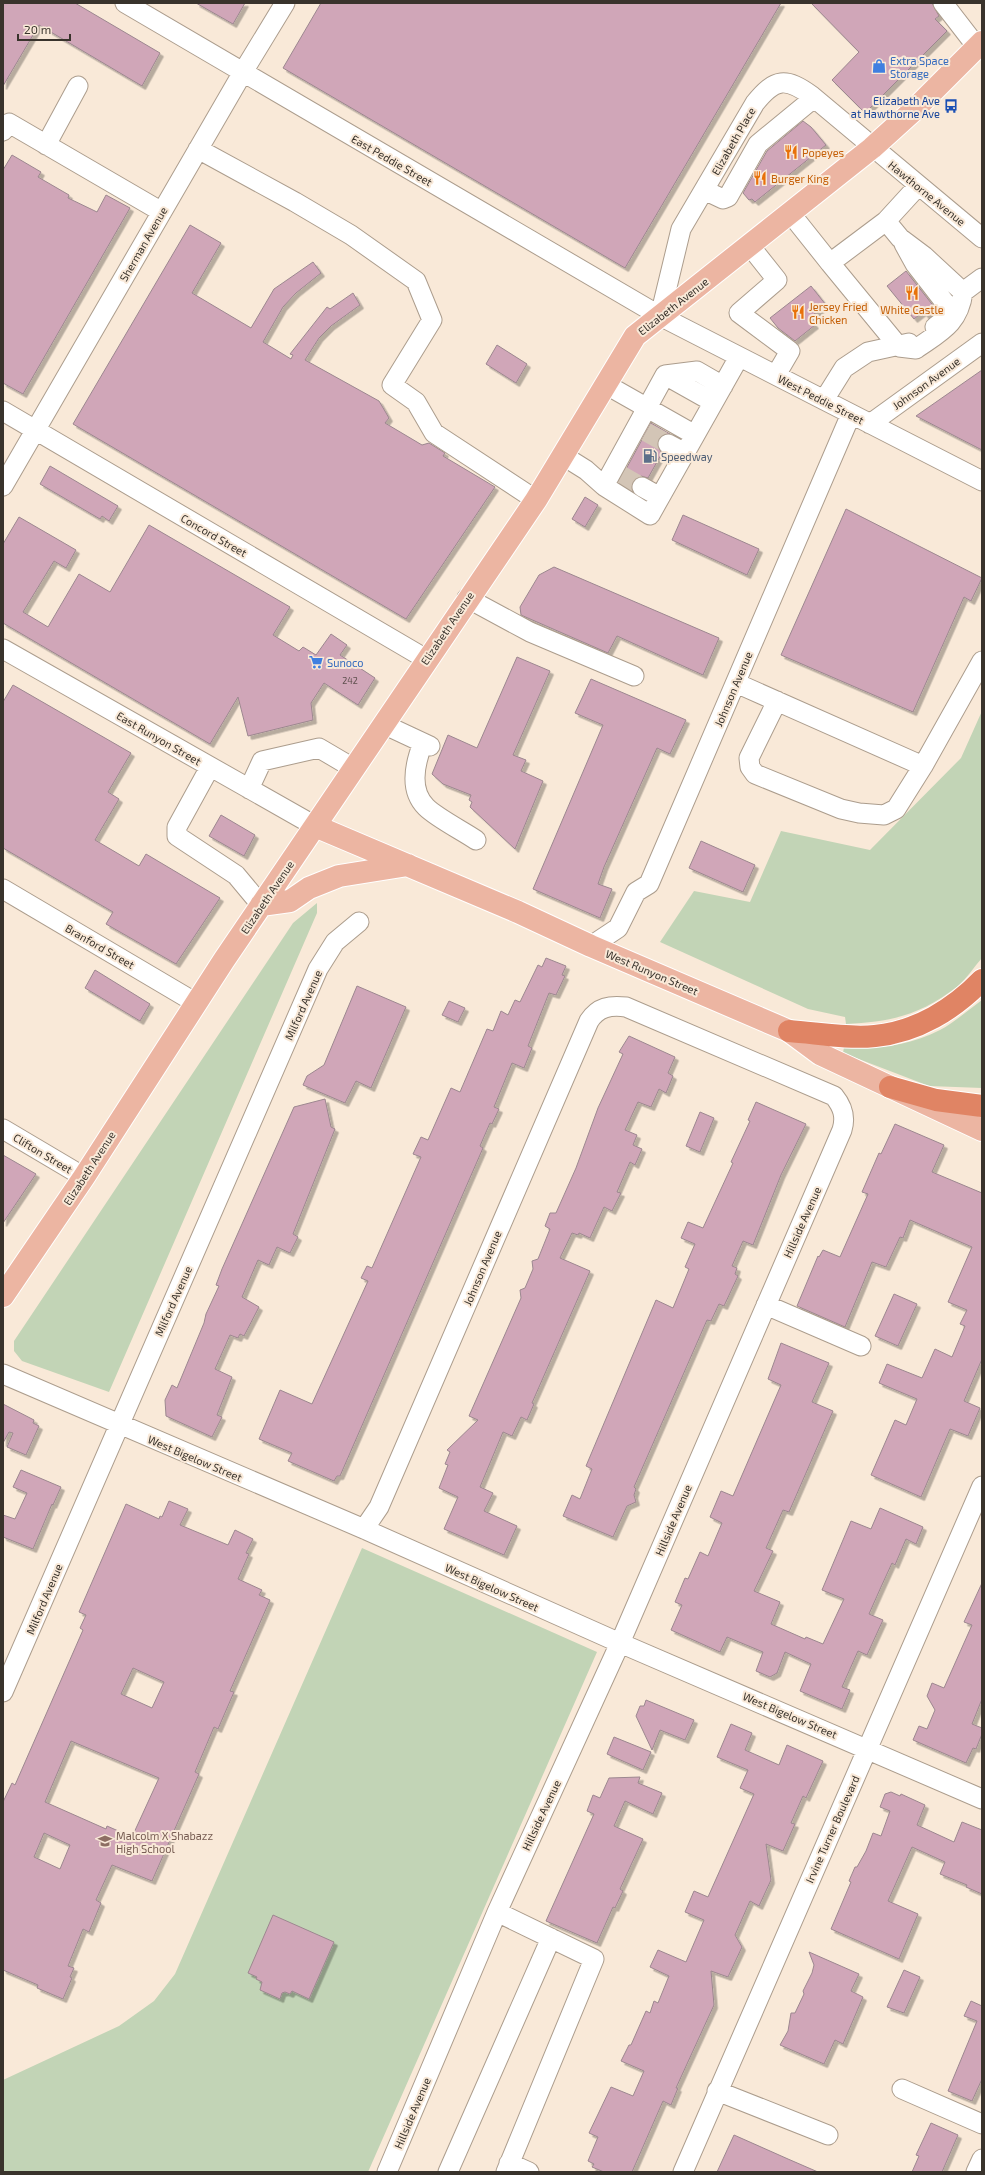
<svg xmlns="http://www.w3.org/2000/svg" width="985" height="2175" viewBox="0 0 985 2175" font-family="'Exo 2',sans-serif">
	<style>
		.green { fill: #c2d4b6 }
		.building { fill: #d0a6b8; stroke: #9c878f; fill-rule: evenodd; filter: url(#shadow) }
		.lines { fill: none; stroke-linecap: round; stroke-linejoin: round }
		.minor-tunnel { stroke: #d3c5b6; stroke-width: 19; stroke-dasharray: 19 10; stroke-linecap: butt }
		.minor-casing { stroke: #ac9d8d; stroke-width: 21 }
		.major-casing { stroke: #fff; stroke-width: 24 }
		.highway-casing { stroke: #fff; stroke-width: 24 }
		.minor { stroke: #fff; stroke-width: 19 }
		.major { stroke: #ecb5a2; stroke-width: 22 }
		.highway { stroke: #e08464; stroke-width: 22 }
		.labels { text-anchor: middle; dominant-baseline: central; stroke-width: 4; stroke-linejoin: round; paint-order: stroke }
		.number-label { font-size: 9px; fill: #5f504f }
		.shop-label { font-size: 11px; fill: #366cbe; stroke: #f9e9d8; text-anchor: start }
		.transit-label { font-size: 11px; fill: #164399; stroke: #f9e9d8; text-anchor: end }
		.street-label { font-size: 11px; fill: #39332c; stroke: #f9e9d8 }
		.food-label { font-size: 11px; fill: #c56008; stroke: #f9e9d8; text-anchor: start }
		.service-label { font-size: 11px; fill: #4e5e75; stroke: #f9e9d8; text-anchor: start }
		.education-label { font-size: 11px; fill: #785e54; stroke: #f9e9d8; text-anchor: start }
	</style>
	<defs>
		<filter id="shadow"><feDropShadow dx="3.5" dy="3.5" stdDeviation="0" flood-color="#0004"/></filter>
	</defs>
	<rect width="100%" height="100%" fill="#f9e9d8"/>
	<!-- green -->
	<path class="green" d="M982 711V958C974 967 967 978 958 986 921 1015 891 1022 846 1024L845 1017 808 1009 660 942 694 891 750 902 781 831 870 850 961 758Z
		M317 903V913L109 1392 22 1361 14 1351V1341L293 923Z
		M982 1000V1088L929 1086 843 1053 844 1047C878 1049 909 1046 940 1030 955 1022 968 1010 982 1000Z
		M362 1548 597 1652 368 2172H3V2080L119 2026 154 2001 175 1974Z"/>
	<!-- building -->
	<path class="building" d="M3 3H75L160 53 142 86 39 25 3 86Z
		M196 3H245L233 24Z
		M321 3H781L625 268 283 68Z
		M811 3H932L939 16 935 19 947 31 865 113 832 80 859 52Z
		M803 121 811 127 826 145 755 202 752 199 749 200 743 193 767 151Z
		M12 155 41 172 38 177 69 195 68 198 97 212 106 195 130 208 23 394 3 383V170Z
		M190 225 221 243 192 293 251 328 274 289 313 262 321 273 296 293 283 307 263 342 291 359 293 355 290 354 327 307 330 309 353 293 360 305 331 326 319 338 305 360 379 401 389 418 385 423 422 445 429 443 445 453 443 456 495 487 406 619 73 424Z
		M906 271 935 308 926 316 923 312 914 319 887 286Z
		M811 286 826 305 809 318 815 325 795 341 778 328 770 318Z
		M497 345 527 364 516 383 486 364Z
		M982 370V450L916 416Z
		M651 423 670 434 663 435 659 439 657 445 662 453 648 478 641 476 633 481 632 491 619 482Z
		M50 466 118 506 109 521 102 516 100 519 40 484Z
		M585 497 598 505 585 527 572 519Z
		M846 509 982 578 971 601 964 597 913 712 781 655Z
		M683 515 759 549 747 575 672 540Z
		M19 517 76 550 66 568 54 561 23 612 48 627 79 574 110 592 149 525 290 607 273 635 299 651 303 647 316 655 331 634 347 645 340 655 375 678 358 705 324 683 311 703 313 720 248 736 238 697 210 744 3 623V544Z
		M554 567 719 638 703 675 617 636 608 653 521 615 520 607 539 575Z
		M517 657 550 671 513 755 526 760 521 771 543 781 515 849 470 807 472 802 469 800 471 795 443 784 432 774 448 735 477 748Z
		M591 679 686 720 670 754 657 748 604 867 598 884 612 889 600 918 533 889 603 725 575 713Z
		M13 685 131 753 108 792 119 799 95 840 139 866 146 854 220 898 176 964 106 924 113 912 3 848V702Z
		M221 815 255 835 244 856 209 836Z
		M701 841 755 865 743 892 689 868Z
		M546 958 566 966 562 975 565 976 556 995 549 993 528 1046 532 1048 524 1068 512 1063 494 1107 499 1109 492 1124 490 1123 480 1146 483 1148 340 1476H337L334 1481 288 1461 292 1453 259 1439 280 1390 312 1404 368 1281 361 1278 367 1266 372 1268 421 1157 413 1154 421 1137 428 1140 451 1088 460 1092 487 1029 493 1031 501 1011 508 1015 515 1000 520 1002 538 965 542 967Z
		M95 970 150 1004 140 1021 85 988Z
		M357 986 406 1007 371 1088 356 1081 345 1103 303 1085 307 1076 324 1065Z
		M449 1001 465 1008 458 1022 442 1015Z
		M629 1036 675 1057 668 1073 673 1076 666 1093 659 1089 651 1107 638 1102 625 1130 637 1135 633 1145 642 1149 635 1165 630 1162 617 1192 621 1193 612 1211 604 1207 590 1238 579 1233 578 1235 572 1233 560 1258 590 1271 532 1403 534 1404 527 1420 521 1417 512 1436 503 1432 480 1487 493 1493 484 1511 517 1526 504 1555 444 1529 458 1497 439 1488 448 1465 445 1464 450 1452 447 1450 478 1420 469 1416 521 1298 520 1290 525 1288 533 1269 532 1261 538 1259 550 1229 545 1226 550 1213H556L576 1168 598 1108 623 1054 619 1052Z
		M325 1099 331 1127 335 1129 293 1234 298 1237 290 1253 277 1247 269 1265 258 1260 242 1297 259 1307 244 1336 240 1334 238 1338 230 1335 215 1369 232 1377 217 1415 222 1417 212 1437 166 1416 165 1400 172 1385 177 1388 204 1323 206 1314 219 1286 216 1285 222 1269 294 1107Z
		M756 1102 806 1124 781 1175 753 1245 743 1241 732 1266 737 1268 735 1274 738 1276 724 1306 719 1304 711 1321 707 1320 634 1487 636 1489 634 1495 636 1502 627 1506 613 1537 563 1516 572 1495 580 1499 592 1469 586 1466 656 1300 673 1308 689 1269 685 1267 695 1244 681 1238 688 1222 703 1228 733 1163 731 1162 750 1121 748 1120Z
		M700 1112 714 1118 700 1152 686 1146Z
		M895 1124 944 1145 932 1172 982 1193V1359L964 1401 980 1408 968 1436 950 1429 921 1497 871 1475 895 1420 906 1425 917 1399 879 1383 887 1364 922 1378 935 1349 952 1357 965 1326 960 1324 967 1310 948 1302 972 1247 910 1220 903 1238 900 1237 886 1267 872 1262 845 1327 797 1306 818 1256 819 1257 823 1250 840 1257 868 1194 862 1192 879 1153 881 1154Z
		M3 1155 36 1174 3 1223Z
		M894 1294 917 1304 898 1346 875 1336Z
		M781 1343 829 1363 812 1402 833 1411 789 1512 783 1510 766 1548 773 1551 754 1591 780 1602 771 1624 805 1639 806 1637 823 1644 844 1599 822 1590 851 1521 871 1529 880 1508 923 1527 916 1544 906 1539 895 1565 892 1563 881 1587 869 1614 883 1620 867 1655 858 1651 842 1687 850 1690 842 1709 800 1691 811 1664 785 1652 777 1673 770 1677 756 1671 763 1652 727 1637 720 1652 671 1630 682 1605 675 1602 685 1578 688 1579 700 1552 708 1556 722 1523 710 1517 721 1491 733 1496 781 1385 768 1379Z
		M3 1404 34 1420 33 1423 39 1426 26 1455 7 1447 13 1433 9 1432 3 1443Z
		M21 1470 61 1487 53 1505 52 1504 33 1549 3 1537V1515L15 1519 27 1493 13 1487Z
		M169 1501 188 1509 180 1525 228 1545 235 1530 253 1539 246 1553 249 1554 238 1579 262 1590 259 1595 270 1600 230 1691 234 1692 218 1729 214 1727 195 1772 199 1774 152 1881 112 1865 96 1900 101 1903 89 1932 83 1929 68 1966 74 1968 70 1977 72 1978 63 1999 37 1988 38 1985 3 1970V1802L12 1783 15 1785 83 1630 80 1628 86 1615 79 1612 126 1504 159 1519 160 1516 162 1517ZM133 1668 164 1682 152 1708 121 1694ZM71 1741 159 1778 132 1837 107 1826 106 1829 45 1802ZM44 1833 70 1845 60 1869 34 1857Z
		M982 1583V1699L972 1724 982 1728V1734L976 1749 973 1748 966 1763 913 1740 919 1726 927 1729 935 1710 927 1696 932 1683 944 1688 972 1625 964 1622Z
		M646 1700 694 1720 685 1740 660 1730 652 1750 636 1716 640 1706H644Z
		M731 1724 752 1733 745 1750 779 1765 787 1745 823 1761 806 1798 803 1796 791 1823 795 1824 783 1851 766 1844 771 1880 759 1906 750 1901 735 1935 742 1947 728 1977 711 1971 714 2005 676 2088H678L671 2105 663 2101 632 2172H604L592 2167 594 2164 588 2161 598 2137 589 2133 611 2087 633 2096 644 2071 621 2061 629 2045H631L646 2011 650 2013 654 2001 658 2003 669 1976 650 1967 658 1950 686 1962 704 1920 685 1912 694 1891 708 1897 754 1794 740 1788 748 1770 717 1757Z
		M614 1737 651 1752 643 1770 607 1754Z
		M640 1777 638 1783 662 1793 653 1814 625 1801 614 1826 643 1839 620 1889 623 1891 615 1908 613 1907 597 1943 546 1921 594 1814 587 1811 593 1795 600 1798 609 1778Z
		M891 1792 900 1796 901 1794 925 1805 917 1825 954 1842 962 1822 982 1830V1894L966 1887 967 1885 940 1874 945 1862 912 1847 888 1901 918 1914 899 1959 831 1929 851 1882 849 1881 855 1867H857L866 1851 873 1833 881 1836 890 1811 880 1807 885 1794Z
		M273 1915 334 1942 309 1999 292 1991 290 1994 285 1992 282 1993 280 1999 260 1990 262 1982 256 1979 257 1977 248 1973Z
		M809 1952 859 1974 851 1991 863 1997 843 2044 835 2040 824 2064 780 2045 788 2031 791 2013H795L804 1994 803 1991 812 1973 814 1965Z
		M904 1970 920 1977 904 2013 887 2007Z
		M971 2001 982 2006V2079L972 2101 948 2091 977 2021 964 2016Z
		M931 2123 958 2135 942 2172H912L919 2156 916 2155Z
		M734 2135 788 2159 818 2172H717Z"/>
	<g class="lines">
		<!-- minor-tunnel -->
		<path class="minor-tunnel" d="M646 432 668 444
			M621 475 642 487"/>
		<defs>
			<path id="minor" d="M125 3 660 316 982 481
				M943 3 977 47
				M3 131 9 123 162 212
				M46 145 78 86
				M198 149 295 202 351 235 416 281 432 320 392 385 416 402 434 433 536 500
				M704 190 723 199 728 197 758 144 814 98
				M791 214 830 263
				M886 221 918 186
				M904 244 915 264 946 304C947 315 944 321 935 327
				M750 246 777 280 739 313 790 351 776 375
				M963 292 924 256 900 238 886 221 830 263 899 347 916 349C940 332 959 324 963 292L982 278
				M660 316 681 229 755 103C775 78 786 77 812 96L982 238
				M665 375 697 371 723 386
				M605 384 695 435
				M824 400 844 368 868 352 909 343
				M3 411 426 659
				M870 424 982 343
				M668 444 685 453
				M562 455 586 470 604 486 665 375 713 402
				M3 486 243 72 285 3
				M604 486 650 515 739 357
				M642 487 660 497
				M467 598 530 632 634 676
				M3 649 315 826
				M736 683 923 766
				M777 701 749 758 750 767 755 774 841 809 859 813 884 815 896 809 923 766 982 661
				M383 724 430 746
				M423 743C415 763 409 790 426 807 437 818 463 831 476 840
				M210 767 177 827V836L236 875 261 905
				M249 789 262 761 319 748 353 768
				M3 889 196 1003
				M591 946 618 928 636 892 649 884 851 414
				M3 1129 84 1177
				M766 1305 861 1346
				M3 1374 364 1529 620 1643 982 1799
				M364 1529 379 1507 589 1021C598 1007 610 1005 626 1007L834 1096C843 1107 846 1117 842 1130L620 1643 497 1912 387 2172
				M3 1692 318 969 335 942 359 922
				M497 1912 594 1959 506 2172
				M902 2089 982 2124
				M717 2091 828 2135
				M509 2163 529 2172
				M448 2172 551 1938
				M683 2172 982 1486
				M976 2172 982 2159"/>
			<path id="major" d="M315 826 518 912 591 946 789 1031 820 1054 982 1130
				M261 905 290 901 309 888 339 876 408 865
				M3 1296 84 1177 224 960 536 500 635 336 872 148 914 110 982 42"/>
			<path id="highway" d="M789 1031C817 1033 847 1039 875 1036 917 1032 954 1009 982 980
				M890 1087 936 1100 982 1106"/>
		</defs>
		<!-- minor casing -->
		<use href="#minor" class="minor-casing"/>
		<!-- major casing -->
		<use href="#major" class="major-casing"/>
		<!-- highway casing -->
		<use href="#highway" class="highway-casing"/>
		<!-- minor -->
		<use href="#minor" class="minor"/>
		<!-- major -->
		<use href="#major" class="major"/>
		<!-- highway -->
		<use href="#highway" class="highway"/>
	</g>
	<!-- icons -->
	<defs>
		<symbol id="shop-bare" viewBox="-9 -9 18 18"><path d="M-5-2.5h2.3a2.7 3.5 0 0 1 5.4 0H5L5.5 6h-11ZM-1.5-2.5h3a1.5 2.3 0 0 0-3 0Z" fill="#3f7fe0" stroke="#f9e9d8" stroke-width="2.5" paint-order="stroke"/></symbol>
		<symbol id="bus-bare" viewBox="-9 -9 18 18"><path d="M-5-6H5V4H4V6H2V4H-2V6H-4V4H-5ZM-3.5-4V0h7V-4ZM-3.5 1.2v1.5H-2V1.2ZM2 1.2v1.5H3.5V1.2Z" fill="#1a4fb4" stroke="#f9e9d8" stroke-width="2.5" paint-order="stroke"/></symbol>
		<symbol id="restaurant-bare" viewBox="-9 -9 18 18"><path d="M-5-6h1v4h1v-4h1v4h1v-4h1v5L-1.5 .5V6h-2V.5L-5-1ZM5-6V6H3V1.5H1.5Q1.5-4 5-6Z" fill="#e8710a" stroke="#f9e9d8" stroke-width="2.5" paint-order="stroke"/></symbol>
		<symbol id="fuel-bare" viewBox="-9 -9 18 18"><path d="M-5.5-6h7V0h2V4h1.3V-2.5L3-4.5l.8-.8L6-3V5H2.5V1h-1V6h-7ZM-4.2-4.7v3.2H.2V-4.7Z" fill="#5c6f8a" stroke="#f9e9d8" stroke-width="2.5" paint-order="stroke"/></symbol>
		<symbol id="supermarket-bare" viewBox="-9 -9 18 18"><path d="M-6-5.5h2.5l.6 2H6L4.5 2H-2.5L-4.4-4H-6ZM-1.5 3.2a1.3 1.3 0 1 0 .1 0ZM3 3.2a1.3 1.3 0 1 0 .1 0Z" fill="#3f7fe0" stroke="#f9e9d8" stroke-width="2.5" paint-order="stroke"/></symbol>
		<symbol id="school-bare" viewBox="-9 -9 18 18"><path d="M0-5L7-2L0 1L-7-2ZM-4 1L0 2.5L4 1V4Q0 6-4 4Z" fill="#8d6e63" stroke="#f9e9d8" stroke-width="2.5" paint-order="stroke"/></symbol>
	</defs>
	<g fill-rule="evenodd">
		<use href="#shop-bare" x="869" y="56" width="20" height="20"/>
		<use href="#bus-bare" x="941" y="96" width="20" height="20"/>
		<use href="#restaurant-bare" x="781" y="142" width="20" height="20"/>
		<use href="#restaurant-bare" x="750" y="168" width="20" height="20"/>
		<use href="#restaurant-bare" x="902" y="283" width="20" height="20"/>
		<use href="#restaurant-bare" x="788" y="302" width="20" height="20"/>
		<use href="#fuel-bare" x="640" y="446" width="20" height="20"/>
		<use href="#supermarket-bare" x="306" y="652" width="20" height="20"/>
		<use href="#school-bare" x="95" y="1831" width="20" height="20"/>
	</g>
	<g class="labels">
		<!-- number labels -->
		<g class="number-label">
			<text x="350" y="680">242</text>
		</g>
		<!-- shop labels -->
		<g class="shop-label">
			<text x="890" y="60">Extra Space<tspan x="890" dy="13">Storage</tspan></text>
			<text x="327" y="662">Sunoco</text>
		</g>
		<!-- transit labels -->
		<g class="transit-label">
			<text x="940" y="100">Elizabeth Ave<tspan x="940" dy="13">at Hawthorne Ave</tspan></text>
		</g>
		<!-- street labels -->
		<g class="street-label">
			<text transform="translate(733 141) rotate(-60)">Elizabeth Place</text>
			<text transform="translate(392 160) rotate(30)">East Peddie Street</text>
			<text transform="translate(927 193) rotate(39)">Hawthorne Avenue</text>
			<text transform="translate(143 244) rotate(-60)">Sherman Avenue</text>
			<text transform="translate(673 306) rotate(-38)">Elizabeth Avenue</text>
			<text transform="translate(926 383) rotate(-36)">Johnson Avenue</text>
			<text transform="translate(821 399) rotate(27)">West Peddie Street</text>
			<text transform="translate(214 535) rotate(30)">Concord Street</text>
			<text transform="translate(447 628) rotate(-56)">Elizabeth Avenue</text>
			<text transform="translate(733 689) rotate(-67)">Johnson Avenue</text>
			<text transform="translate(159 738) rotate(30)">East Runyon Street</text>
			<text transform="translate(267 897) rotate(-56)">Elizabeth Avenue</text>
			<text transform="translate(100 946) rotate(30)">Branford Street</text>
			<text transform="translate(652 972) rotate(23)">West Runyon Street</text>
			<text transform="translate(303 1005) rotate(-66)">Milford Avenue</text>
			<text transform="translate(43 1153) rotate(31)">Clifton Street</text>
			<text transform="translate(89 1168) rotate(-57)">Elizabeth Avenue</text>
			<text transform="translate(802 1222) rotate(-66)">Hillside Avenue</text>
			<text transform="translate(482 1268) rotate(-67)">Johnson Avenue</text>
			<text transform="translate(173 1301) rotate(-66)">Milford Avenue</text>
			<text transform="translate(195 1458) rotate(23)">West Bigelow Street</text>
			<text transform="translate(673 1520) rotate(-67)">Hillside Avenue</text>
			<text transform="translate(492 1587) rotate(24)">West Bigelow Street</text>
			<text transform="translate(44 1599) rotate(-67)">Milford Avenue</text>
			<text transform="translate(790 1715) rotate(23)">West Bigelow Street</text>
			<text transform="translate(541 1815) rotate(-65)">Hillside Avenue</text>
			<text transform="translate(832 1829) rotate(-66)">Irvine Turner Boulevard</text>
			<text transform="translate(412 2113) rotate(-67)">Hillside Avenue</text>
		</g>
		<!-- food labels -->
		<g class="food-label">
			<text x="802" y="152">Popeyes</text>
			<text x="771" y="178">Burger King</text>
			<text x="809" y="306">Jersey Fried<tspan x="809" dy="13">Chicken</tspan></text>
			<text x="912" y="309" text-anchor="middle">White Castle</text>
		</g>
		<!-- service labels -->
		<g class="service-label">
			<text x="661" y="456">Speedway</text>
		</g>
		<!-- education labels -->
		<g class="education-label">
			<text x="116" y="1835">Malcolm X Shabazz<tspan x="116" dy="13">High School</tspan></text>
		</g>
	</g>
	<!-- border -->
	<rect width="985" height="2175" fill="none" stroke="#39332c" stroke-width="8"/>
	<!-- scale -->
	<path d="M18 34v6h52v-6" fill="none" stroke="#39332c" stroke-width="2"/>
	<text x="24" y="34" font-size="12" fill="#39332c" stroke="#f9e9d8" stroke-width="3" paint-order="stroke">20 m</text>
</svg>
